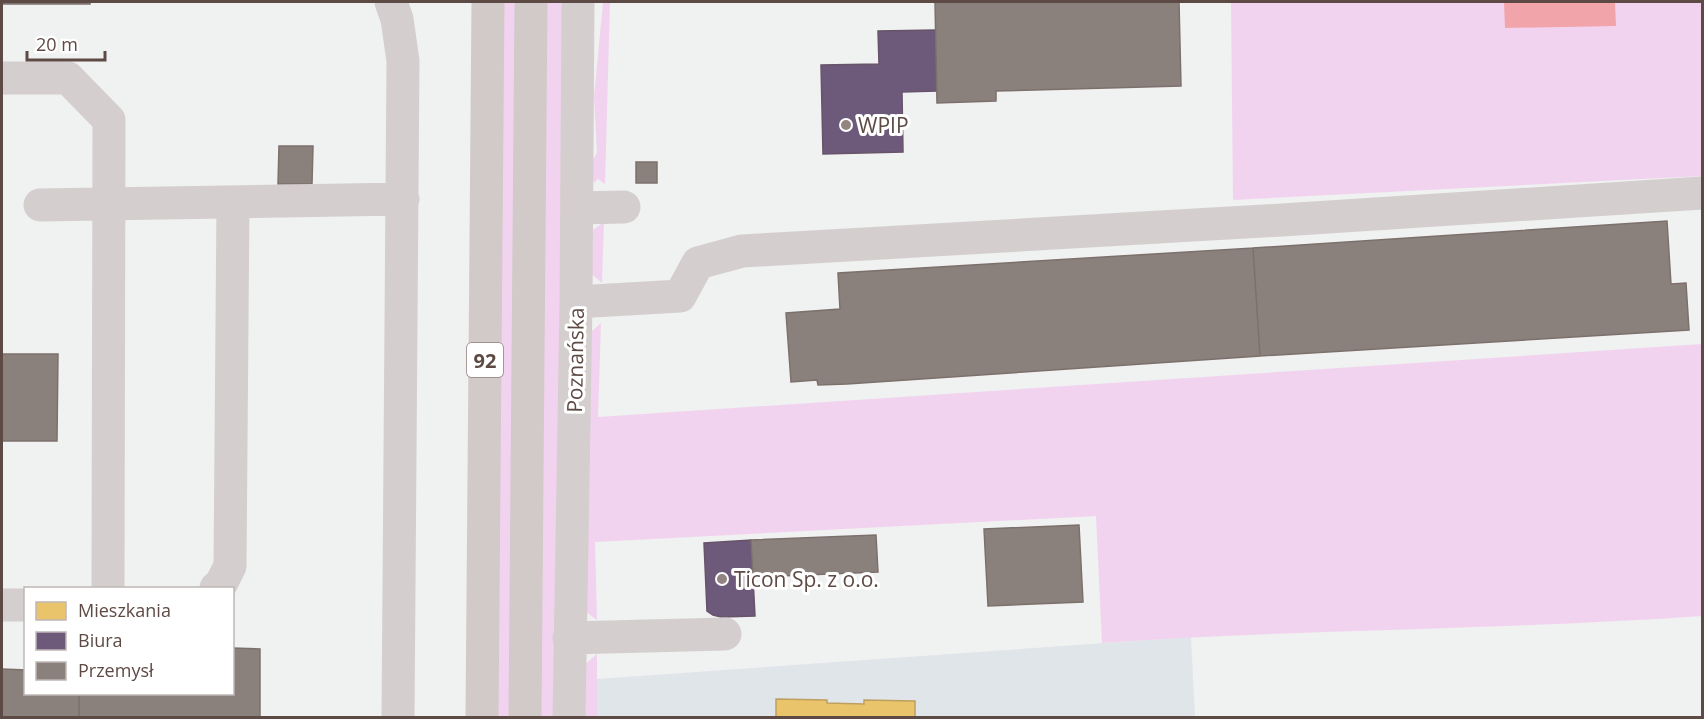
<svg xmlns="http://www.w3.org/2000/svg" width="1704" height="719" viewBox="0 0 1704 719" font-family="'Open Sans',sans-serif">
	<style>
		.commercial { fill: #e0e5ea }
		.green { fill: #f2d3ef }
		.water { fill: #f2a4ab }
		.homes { fill: #e9c46a; stroke: #bf9f5f; stroke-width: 1.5 }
		.offices { fill: #6d597a; stroke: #68546a; stroke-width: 1.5 }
		.industry { fill: #8a817c; stroke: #7d706c; stroke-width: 1.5 }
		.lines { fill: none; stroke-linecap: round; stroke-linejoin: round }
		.minor { stroke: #d4cfce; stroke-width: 33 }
		.major { stroke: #d1cac8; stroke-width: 33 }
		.poi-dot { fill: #918481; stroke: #fff; stroke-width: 2 }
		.labels { text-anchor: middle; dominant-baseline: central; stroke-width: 6; stroke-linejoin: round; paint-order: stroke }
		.shield { fill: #fff; stroke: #8e807d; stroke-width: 1.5 }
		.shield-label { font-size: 20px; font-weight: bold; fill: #5e4a45 }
		.poi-label { font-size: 21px; fill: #5e4a45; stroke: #fff; text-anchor: start }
		.street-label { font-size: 21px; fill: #5e4a45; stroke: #fff }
	</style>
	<rect width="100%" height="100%" fill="#f0f1f1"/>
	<!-- commercial -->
	<path class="commercial" d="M1191 637 1195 717 597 718V679Z"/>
	<!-- green -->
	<path class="green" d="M500 2H518L512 717 494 718Z
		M544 2H566L560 717 538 718Z
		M603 2H610L605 184 598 179 594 183 589 166 597 153 594 97Z
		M1231 2H1702V176L1233 200Z
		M604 222 602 283 589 272 590 232Z
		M601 323 598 417 1702 344V616C1503 630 1302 629 1102 643L1096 516 595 542 597 620 586 612 591 332Z
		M597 654V717L581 718 584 665Z"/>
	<!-- water -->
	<path class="water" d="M1504 2H1615L1616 26 1505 28Z"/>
	<!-- homes -->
	<path class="homes" d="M776 699 827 700V703L864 704V700L915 701V718H776Z"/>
	<!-- offices -->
	<path class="offices" d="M936 30 937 91 902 92 903 152 823 154 821 65 879 64 878 31Z
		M751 540 755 616 721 617 713 615 707 611 704 543Z"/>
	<!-- industry -->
	<path class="industry" d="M2 2H90V4H2Z
		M935 2H1179L1181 86 996 91V101L937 103Z
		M279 146H313L312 184H278Z
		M636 162H657V183H636Z
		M1667 221 1671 284 1686 283 1689 330 1260 356 1253 248Z
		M1253 248 1260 356 847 384 818 385 817 380 791 382 786 313 840 309 838 273Z
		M2 354H58L57 441H2Z
		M1079 525 1083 602 988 606 984 529Z
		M876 535 878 572 753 577 751 540Z
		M232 648 260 649V718H79V694H232Z
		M2 669 26 670V694H79V718H2Z"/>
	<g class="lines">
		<!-- minor -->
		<path class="minor" d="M391 2 397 19 403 61 398 718
			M2 78H68L109 120 108 588
			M40 205 403 199
			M577 208 624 207
			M576 302 680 296 698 263 742 251 1282 220 1702 193
			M216 588 221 584 230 566 233 202
			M2 605H26
			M569 638 725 634
			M569 718 576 302 578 2"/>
		<!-- major -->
		<path class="major" d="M482 718 488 2
			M525 718 531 2"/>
	</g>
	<!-- markers -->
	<g class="poi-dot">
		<circle cx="846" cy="125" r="6"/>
		<circle cx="722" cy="579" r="6"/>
	</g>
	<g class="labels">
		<!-- shield labels -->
		<rect class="shield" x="467" y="343" width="36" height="34" rx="4.5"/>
		<g class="shield-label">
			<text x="485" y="360">92</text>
		</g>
		<!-- poi labels -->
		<g class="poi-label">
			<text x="858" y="125">WPIP</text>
			<text x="734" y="579">Ticon Sp. z o.o.</text>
		</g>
		<!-- street labels -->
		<g class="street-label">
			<text transform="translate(575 360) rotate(-89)">Poznańska</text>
		</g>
	</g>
	<!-- border -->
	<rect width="1704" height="719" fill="none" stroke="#5e4a45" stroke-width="6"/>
	<!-- legend -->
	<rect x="24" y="587" width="210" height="108" fill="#ffffff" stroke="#bfb7b5" stroke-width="1.5"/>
	<rect x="36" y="602" width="30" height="18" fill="#e9c46a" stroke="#bfb7b5" stroke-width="1.5"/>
	<text x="78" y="617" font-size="18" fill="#5e4a45">Mieszkania</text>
	<rect x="36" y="632" width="30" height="18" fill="#6d597a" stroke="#bfb7b5" stroke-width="1.5"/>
	<text x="78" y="647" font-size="18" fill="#5e4a45">Biura</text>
	<rect x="36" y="662" width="30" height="18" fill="#8a817c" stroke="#bfb7b5" stroke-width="1.5"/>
	<text x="78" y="677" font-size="18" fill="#5e4a45">Przemysł</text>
	<!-- scale -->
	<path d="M27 51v9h78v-9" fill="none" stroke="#5e4a45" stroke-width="3"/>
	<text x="36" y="51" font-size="18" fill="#5e4a45" stroke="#ffffff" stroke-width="4.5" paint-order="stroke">20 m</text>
</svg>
